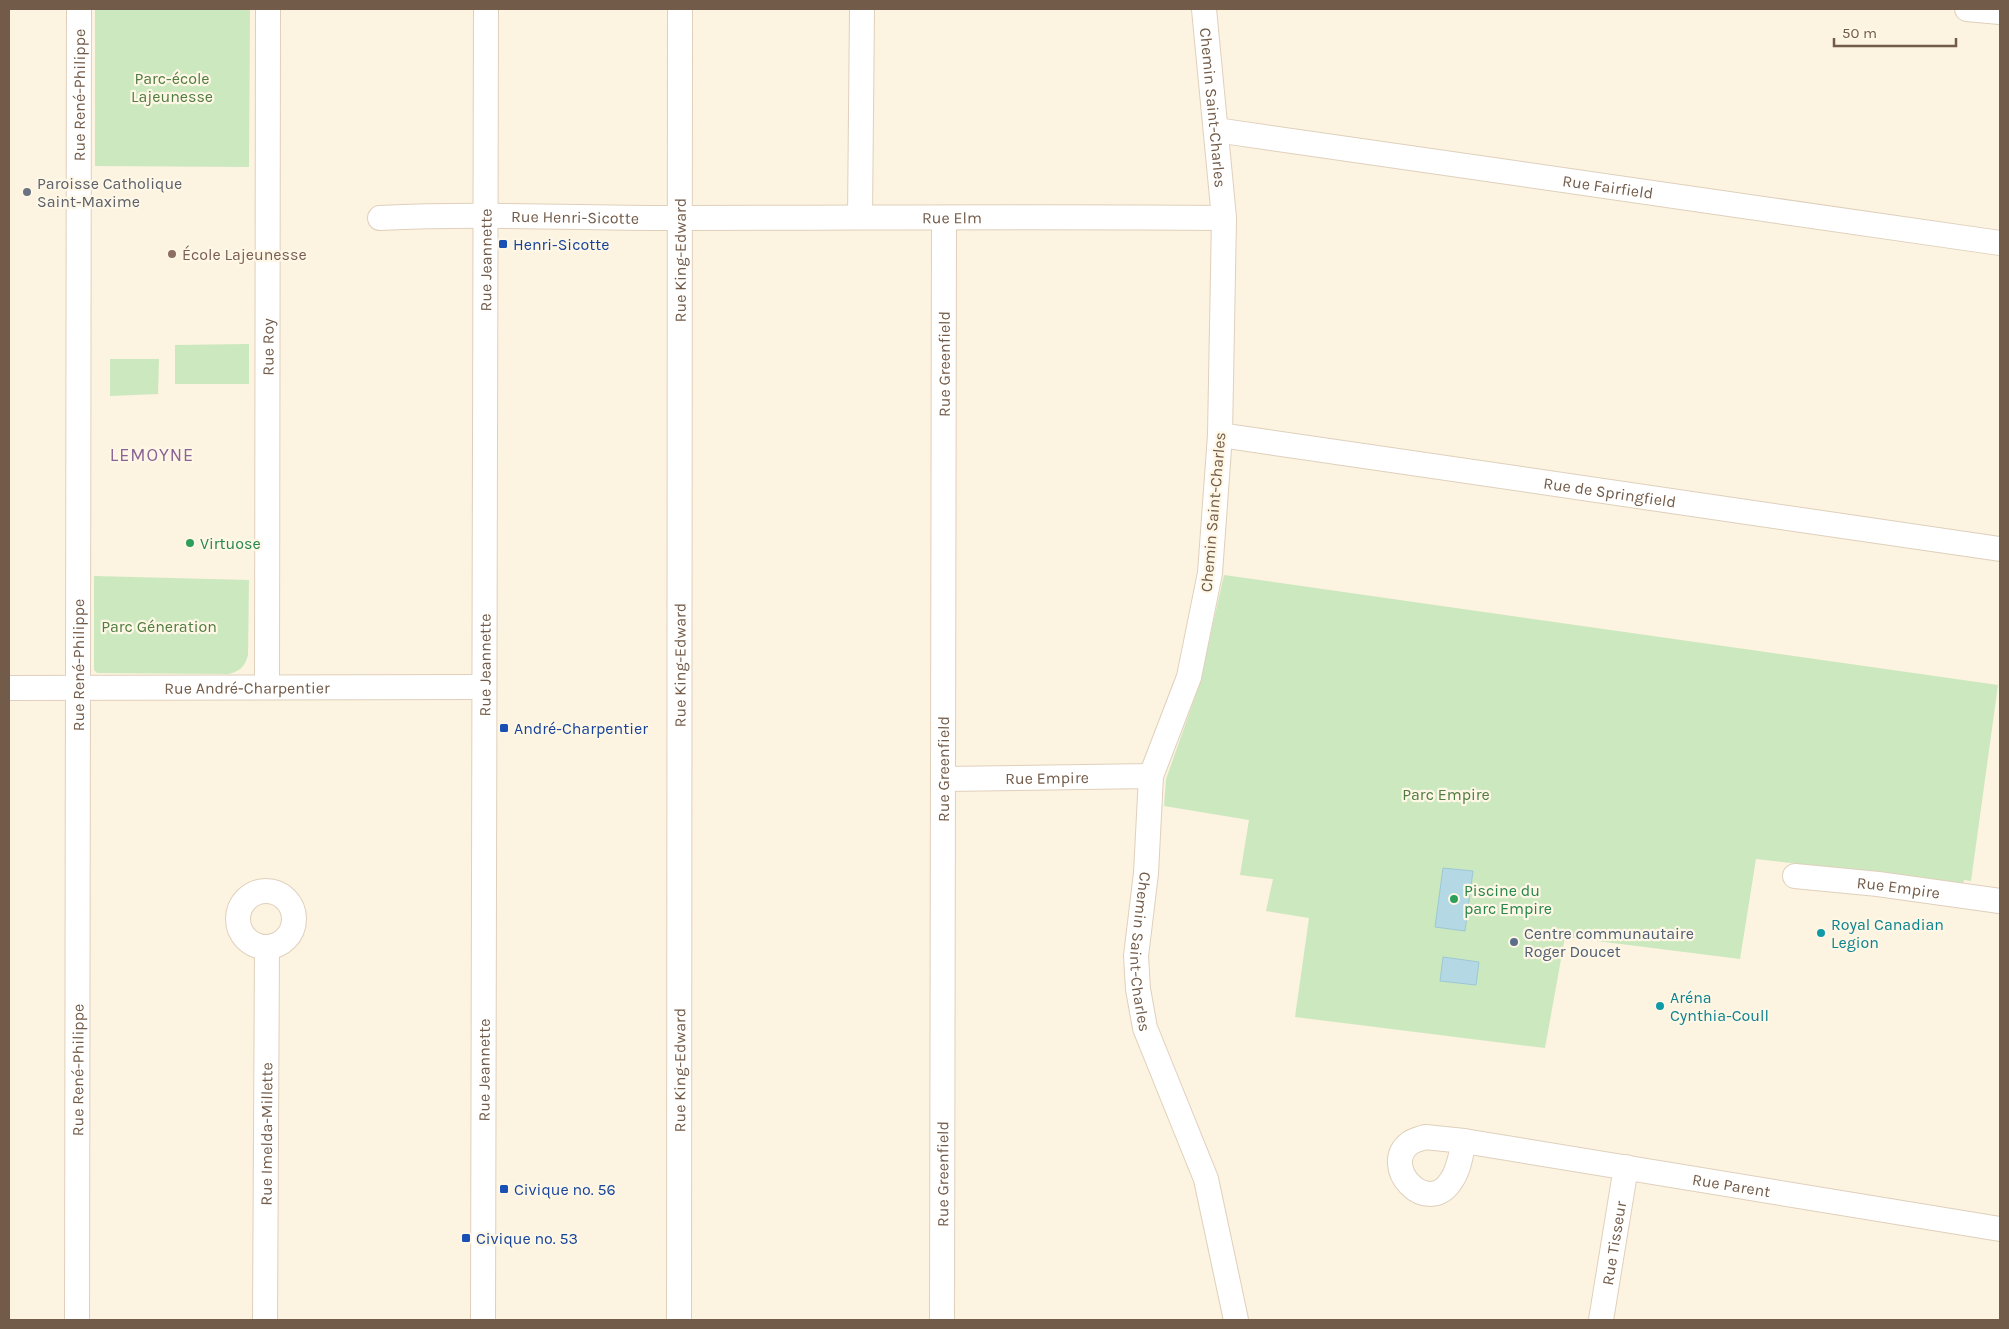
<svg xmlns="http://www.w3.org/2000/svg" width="2009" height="1329" viewBox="0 0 2009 1329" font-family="Karla,sans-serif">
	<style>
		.green { fill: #cce8bf }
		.water { fill: #b5d9e4; stroke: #9cc8d6 }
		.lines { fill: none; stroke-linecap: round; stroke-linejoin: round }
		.minor-casing { stroke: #dfd0bc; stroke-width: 26 }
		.minor { stroke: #fff; stroke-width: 24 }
		.worship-dot { fill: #6b7280; stroke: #fff7e6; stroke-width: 2 }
		.transit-dot { fill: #1a4fb4; stroke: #fff7e6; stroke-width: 2 }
		.education-dot { fill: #8d6e63; stroke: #fff7e6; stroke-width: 2 }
		.leisure-dot { fill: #2e9e5b; stroke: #fff7e6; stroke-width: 2 }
		.culture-dot { fill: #0f9aa8; stroke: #fff7e6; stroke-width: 2 }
		.service-dot { fill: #5c6f8a; stroke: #fff7e6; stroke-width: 2 }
		.labels { text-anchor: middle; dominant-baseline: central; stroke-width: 4.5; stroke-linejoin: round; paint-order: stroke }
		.park-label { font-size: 16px; fill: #4f7d42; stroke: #fff7e6 }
		.street-label { font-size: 16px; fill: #725b48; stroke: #fff7e6 }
		.worship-label { font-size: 16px; fill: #5b616d; stroke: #fff7e6; text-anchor: start }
		.transit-label { font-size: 16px; fill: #164399; stroke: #fff7e6; text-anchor: start }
		.education-label { font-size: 16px; fill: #785e54; stroke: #fff7e6; text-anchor: start }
		.leisure-label { font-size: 16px; fill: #27864d; stroke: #fff7e6; text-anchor: start }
		.culture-label { font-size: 16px; fill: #0d838f; stroke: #fff7e6; text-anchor: start }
		.service-label { font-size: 16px; fill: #4e5e75; stroke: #fff7e6; text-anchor: start }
		.neighbourhood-label { font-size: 18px; letter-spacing: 1px; fill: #896395; stroke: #fff7e6 }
	</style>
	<rect width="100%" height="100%" fill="#fcf3e0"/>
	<!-- green -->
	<path class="green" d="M95 9H250L249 167 95 166Z
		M249 344V384H175V345Z
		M110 359H159L158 394 110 396Z
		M1224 575 1998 685 1971 881 1964 880 1963 883 1756 859 1740 959 1565 937 1545 1048 1295 1017 1309 918 1266 911 1273 879 1240 875 1249 820 1164 806 1166 779 1199 686Z
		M94 576 249 580 248 655C245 666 241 671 229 674L97 673 94 670Z"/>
	<!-- water -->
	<path class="water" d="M1443 868 1473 871 1465 931 1435 927Z
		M1443 957 1479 962 1476 985 1440 981Z"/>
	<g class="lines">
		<defs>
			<g id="minor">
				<path id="s1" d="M1204 9 1224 218 1220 435 1210 573 1189 677 1151 776 1146 873 1136 956 1138 989 1145 1028 1206 1179 1236 1320"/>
				<path d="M1967 9 2000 12"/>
				<path id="s2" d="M1216 130 2000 243"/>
				<path d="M860 217 862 9"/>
				<path id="s3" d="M380 218C480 213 581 218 681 218 862 218 1043 216 1224 218"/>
				<path id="s4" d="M1220 435 2000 549"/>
				<path id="s5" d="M267 686 268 9"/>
				<path id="s6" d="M9 688 483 687"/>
				<path id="s7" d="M943 779 1151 776"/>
				<path id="s8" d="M1795 876 1878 884 2000 901"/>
				<circle cx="266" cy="919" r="28"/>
				<path d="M1425 1137 1464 1141C1461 1154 1459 1170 1451 1181 1427 1218 1379 1166 1410 1143 1414 1140 1420 1139 1425 1137Z"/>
				<path id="s9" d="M1464 1141 2000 1229"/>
				<path id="s10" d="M77 1320 79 9"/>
				<path id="s11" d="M265 1320 267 948"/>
				<path id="s12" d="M483 1320 486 9"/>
				<path id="s13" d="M679 1320 680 9"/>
				<path id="s14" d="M942 1320 944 218"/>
				<path id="s15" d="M1601 1320 1626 1167"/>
			</g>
		</defs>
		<!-- minor casing -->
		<use href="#minor" class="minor-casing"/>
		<!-- minor -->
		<use href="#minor" class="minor"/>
	</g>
	<!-- markers -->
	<circle class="worship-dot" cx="27" cy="192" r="5"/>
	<g class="transit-dot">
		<rect x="498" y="239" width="10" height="10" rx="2.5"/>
		<rect x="499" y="723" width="10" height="10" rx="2.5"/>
		<rect x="499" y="1184" width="10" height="10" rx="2.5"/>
		<rect x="461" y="1233" width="10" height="10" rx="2.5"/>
	</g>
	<circle class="education-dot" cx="172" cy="254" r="5"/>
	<g class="leisure-dot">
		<circle cx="190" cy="543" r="5"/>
		<circle cx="1454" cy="899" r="5"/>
	</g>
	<g class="culture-dot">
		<circle cx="1821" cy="933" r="5"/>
		<circle cx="1660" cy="1006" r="5"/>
	</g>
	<circle class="service-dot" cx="1514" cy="942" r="5"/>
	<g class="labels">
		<!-- park labels -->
		<g class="park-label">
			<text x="172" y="78">Parc-école<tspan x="172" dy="18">Lajeunesse</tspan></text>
			<text x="159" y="626">Parc Géneration</text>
			<text x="1446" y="794">Parc Empire</text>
		</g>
		<!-- street labels -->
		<g class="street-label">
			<text stroke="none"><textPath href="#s10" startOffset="1225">Rue René-Philippe</textPath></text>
			<text stroke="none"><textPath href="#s1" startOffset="99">Chemin Saint-Charles</textPath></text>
			<text stroke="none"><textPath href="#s2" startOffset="396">Rue Fairfield</textPath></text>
			<text stroke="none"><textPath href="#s3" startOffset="195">Rue Henri-Sicotte</textPath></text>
			<text stroke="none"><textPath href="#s3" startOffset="572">Rue Elm</textPath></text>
			<text stroke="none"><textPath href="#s12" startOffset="1060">Rue Jeannette</textPath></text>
			<text stroke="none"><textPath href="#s13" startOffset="1060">Rue King-Edward</textPath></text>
			<text stroke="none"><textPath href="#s5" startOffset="339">Rue Roy</textPath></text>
			<text stroke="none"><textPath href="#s14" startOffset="956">Rue Greenfield</textPath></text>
			<text stroke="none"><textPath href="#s4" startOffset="394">Rue de Springfield</textPath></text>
			<text transform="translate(1213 512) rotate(-85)">Chemin Saint-Charles</text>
			<text stroke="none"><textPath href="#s10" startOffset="655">Rue René-Philippe</textPath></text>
			<text stroke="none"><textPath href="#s12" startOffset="655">Rue Jeannette</textPath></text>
			<text stroke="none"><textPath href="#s13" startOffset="655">Rue King-Edward</textPath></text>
			<text stroke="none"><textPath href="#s6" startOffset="238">Rue André-Charpentier</textPath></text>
			<text stroke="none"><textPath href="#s14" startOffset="551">Rue Greenfield</textPath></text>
			<text stroke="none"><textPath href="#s7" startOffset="104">Rue Empire</textPath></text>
			<text stroke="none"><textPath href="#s8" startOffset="104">Rue Empire</textPath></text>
			<text stroke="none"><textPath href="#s1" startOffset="954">Chemin Saint-Charles</textPath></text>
			<text stroke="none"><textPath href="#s10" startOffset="250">Rue René-Philippe</textPath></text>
			<text stroke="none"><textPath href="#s12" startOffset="250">Rue Jeannette</textPath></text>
			<text stroke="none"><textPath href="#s13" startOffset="250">Rue King-Edward</textPath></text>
			<text stroke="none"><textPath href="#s11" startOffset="186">Rue Imelda-Millette</textPath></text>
			<text stroke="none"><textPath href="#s14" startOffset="146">Rue Greenfield</textPath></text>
			<text stroke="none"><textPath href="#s9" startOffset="271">Rue Parent</textPath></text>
			<text stroke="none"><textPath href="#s15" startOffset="78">Rue Tisseur</textPath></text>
		</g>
		<!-- worship labels -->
		<g class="worship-label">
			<text x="37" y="183">Paroisse Catholique<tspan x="37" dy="18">Saint-Maxime</tspan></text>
		</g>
		<!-- transit labels -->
		<g class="transit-label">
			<text x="513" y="244">Henri-Sicotte</text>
			<text x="514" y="728">André-Charpentier</text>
			<text x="514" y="1189">Civique no. 56</text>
			<text x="476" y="1238">Civique no. 53</text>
		</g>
		<!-- education labels -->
		<g class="education-label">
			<text x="182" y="254">École Lajeunesse</text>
		</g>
		<!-- leisure labels -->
		<g class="leisure-label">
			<text x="200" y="543">Virtuose</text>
			<text x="1464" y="890">Piscine du<tspan x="1464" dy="18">parc Empire</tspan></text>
		</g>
		<!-- culture labels -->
		<g class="culture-label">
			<text x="1831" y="924">Royal Canadian<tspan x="1831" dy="18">Legion</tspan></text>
			<text x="1670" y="997">Aréna<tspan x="1670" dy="18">Cynthia-Coull</tspan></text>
		</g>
		<!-- service labels -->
		<g class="service-label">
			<text x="1524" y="933">Centre communautaire<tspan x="1524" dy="18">Roger Doucet</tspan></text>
		</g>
		<!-- neighbourhood labels -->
		<g class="neighbourhood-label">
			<text x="152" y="455">LEMOYNE</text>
		</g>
	</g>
	<!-- border -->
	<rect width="2009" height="1329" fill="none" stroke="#725b48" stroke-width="20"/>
	<!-- scale -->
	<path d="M1834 38v8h122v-8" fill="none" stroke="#725b48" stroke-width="2.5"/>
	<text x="1842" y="38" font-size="15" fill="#725b48" stroke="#fff7e6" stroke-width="4" paint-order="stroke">50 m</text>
</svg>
